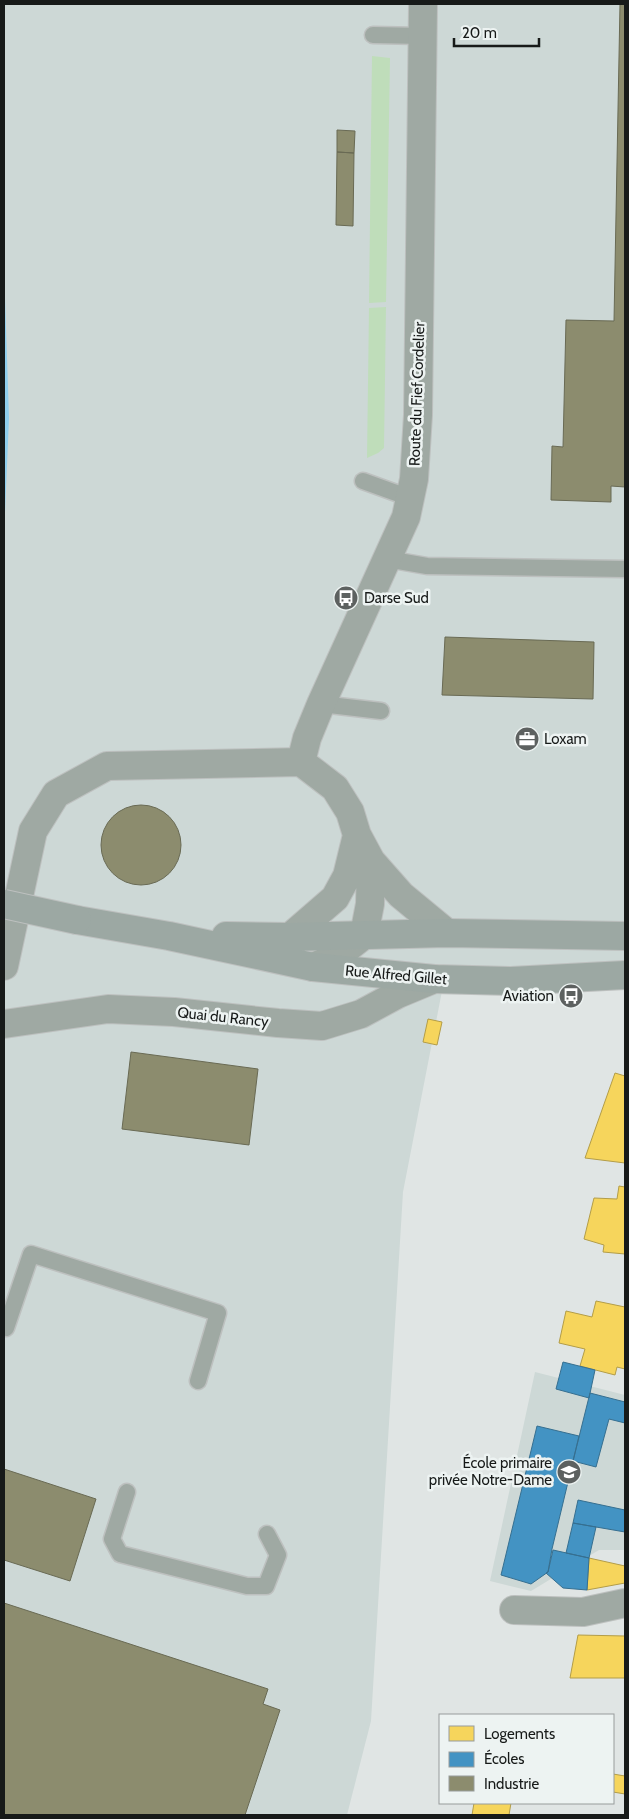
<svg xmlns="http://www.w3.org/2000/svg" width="629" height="1819" viewBox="0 0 629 1819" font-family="Cabin,sans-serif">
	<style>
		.built { fill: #cdd8d6 }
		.green { fill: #bfddba }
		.water { fill: #8fcfee }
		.homes { fill: #f6d55c; stroke: #b39d48 }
		.schools { fill: #4393c3; stroke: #366f90 }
		.industry { fill: #8c8c6e; stroke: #696a54 }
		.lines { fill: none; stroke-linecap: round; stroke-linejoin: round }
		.lane-casing { stroke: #bdc0bf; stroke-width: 19 }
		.street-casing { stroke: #bdc0bf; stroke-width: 30 }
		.secondary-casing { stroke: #bdc0bf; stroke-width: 30 }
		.lane { stroke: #9fa9a3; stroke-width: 16 }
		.street { stroke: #9fa9a3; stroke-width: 28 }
		.secondary { stroke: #9ca8a3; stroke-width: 28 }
		.secondary-bridge-casing { stroke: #bdc0bf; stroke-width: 30; stroke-linecap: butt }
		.secondary-bridge { stroke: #9ca8a3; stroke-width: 28 }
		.labels { text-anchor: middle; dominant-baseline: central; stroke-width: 5; stroke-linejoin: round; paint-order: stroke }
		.street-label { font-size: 15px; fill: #171a19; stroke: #edf3f2 }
		.poi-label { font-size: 15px; fill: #171a19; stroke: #edf3f2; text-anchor: start }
	</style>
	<rect width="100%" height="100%" fill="#e0e5e4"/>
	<!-- built -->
	<path class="built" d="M4 4H625V977L442 991 403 1192 371 1721 347 1815H4Z
		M535 1372 625 1395V1550H599L531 1591 490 1581Z"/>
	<!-- green -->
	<path class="green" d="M372 56 390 58 386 302 369 303Z
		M386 307 384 448 378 453 367 458 369 308Z"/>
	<!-- water -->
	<path class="water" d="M4 268 9 418 4 536Z"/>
	<!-- homes -->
	<path class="homes" d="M428 1019 442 1022 437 1045 423 1042Z
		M615 1073 625 1076V1163L585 1158Z
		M619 1186 625 1187V1254L603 1252 604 1245 584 1239 594 1198 617 1199Z
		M596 1301 625 1307V1369L617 1367 615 1375 580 1366 585 1349 559 1343 566 1311 592 1317Z
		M589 1558 625 1566V1583L587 1590Z
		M578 1635 625 1636V1678H570Z
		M613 1774 625 1776V1794L613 1792Z
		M474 1803H511L509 1815H472Z"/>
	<!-- schools -->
	<path class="schools" d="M563 1362 595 1370 589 1398 556 1389Z
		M590 1393 625 1402V1423L609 1419 596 1467 573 1461Z
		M537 1426 579 1436 552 1549 548 1572 531 1584 501 1575Z
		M578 1500 625 1510V1532L573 1523Z
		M573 1523 596 1527 589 1558 566 1553Z
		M553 1550 589 1558 587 1590 563 1588 546 1573 548 1572Z"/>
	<!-- industry -->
	<path class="industry" d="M620 4H625V487L611 486V502L551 500 552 446 563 447 566 320 614 321Z
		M337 130 355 131 354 153 337 152Z
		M337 152 354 153 353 226 336 225Z
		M445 637 594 642 593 699 442 695Z
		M101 845a40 40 0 1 1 80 0a40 40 0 1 1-80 0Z
		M131 1052 258 1069 249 1145 122 1129Z
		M4 1469 96 1499 70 1581 4 1560Z
		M4 1603 268 1689 263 1704 280 1710 245 1815H4Z"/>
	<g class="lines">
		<defs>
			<path id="lane" d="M373 35 423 36
				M363 481 410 498
				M387 559 427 566 625 569
				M321 704 381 711
				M6 1328 31 1254 218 1313 198 1381
				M127 1492 112 1539 120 1554 247 1586H266L278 1555 267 1534"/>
			<path id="street" d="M301 762 307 738 321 704 406 517 414 479 418 415 423 4
				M301 762 335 788 350 812 357 835 371 861 370 904 364 935 336 957 313 967
				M371 861 401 895 447 933
				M290 937 335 898 347 876 357 835
				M4 966 33 831 56 794 107 766 301 762
				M4 1024 108 1009 174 1012 278 1023 322 1026 361 1014 398 994 434 979
				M514 1610 583 1612 625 1603"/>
			<path id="secondary" d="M77 920 169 936 313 967 434 979 511 981 625 975
				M226 936 290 937 447 933 625 936"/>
		</defs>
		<!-- lane casing -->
		<use href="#lane" class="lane-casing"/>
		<!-- street casing -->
		<use href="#street" class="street-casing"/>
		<!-- secondary casing -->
		<use href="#secondary" class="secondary-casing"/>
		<!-- lane -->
		<use href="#lane" class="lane"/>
		<!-- street -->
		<use href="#street" class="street"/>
		<!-- secondary -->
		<use href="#secondary" class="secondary"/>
		<defs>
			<path id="secondary-bridge" d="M4 904 77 920"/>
		</defs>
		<!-- secondary-bridge casing -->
		<use href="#secondary-bridge" class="secondary-bridge-casing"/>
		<!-- secondary-bridge -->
		<use href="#secondary-bridge" class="secondary-bridge"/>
	</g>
	<!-- icons -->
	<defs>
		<symbol id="bus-disc" viewBox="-11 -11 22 22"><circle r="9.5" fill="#5d6160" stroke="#edf3f2"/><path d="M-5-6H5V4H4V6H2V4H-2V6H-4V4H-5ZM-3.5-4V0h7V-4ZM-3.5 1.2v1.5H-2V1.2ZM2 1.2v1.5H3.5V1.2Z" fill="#fff"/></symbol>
		<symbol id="office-disc" viewBox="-11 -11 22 22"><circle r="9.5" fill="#5d6160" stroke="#edf3f2"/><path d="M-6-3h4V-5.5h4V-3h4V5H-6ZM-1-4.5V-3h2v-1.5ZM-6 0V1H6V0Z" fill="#fff"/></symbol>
		<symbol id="school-disc" viewBox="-11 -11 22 22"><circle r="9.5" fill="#5d6160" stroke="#edf3f2"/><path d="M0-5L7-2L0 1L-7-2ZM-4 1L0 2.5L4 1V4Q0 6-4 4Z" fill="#fff"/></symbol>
	</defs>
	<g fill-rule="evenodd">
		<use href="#bus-disc" x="332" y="584" width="28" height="28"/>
		<use href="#office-disc" x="513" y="725" width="28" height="28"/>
		<use href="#bus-disc" x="557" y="982" width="28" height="28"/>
		<use href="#school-disc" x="555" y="1458" width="28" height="28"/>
	</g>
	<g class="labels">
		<!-- street labels -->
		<g class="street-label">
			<text transform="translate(417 394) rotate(-88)">Route du Fief Cordelier</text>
			<text transform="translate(396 975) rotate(5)">Rue Alfred Gillet</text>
			<text transform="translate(223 1017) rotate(6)">Quai du Rancy</text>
		</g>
		<!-- poi labels -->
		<g class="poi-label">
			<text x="364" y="598">Darse Sud</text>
			<text x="544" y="739">Loxam</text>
			<text x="554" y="996" text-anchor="end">Aviation</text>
			<text x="552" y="1463" text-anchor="end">École primaire<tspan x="552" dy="17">privée Notre-Dame</tspan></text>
		</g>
	</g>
	<!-- border -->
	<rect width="629" height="1819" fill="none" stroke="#171a19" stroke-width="10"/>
	<!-- legend -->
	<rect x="439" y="1714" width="175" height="90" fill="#edf3f2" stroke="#979c9b"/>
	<rect x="449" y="1726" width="25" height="15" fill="#f6d55c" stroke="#979c9b"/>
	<text x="484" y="1739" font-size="15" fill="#171a19">Logements</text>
	<rect x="449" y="1752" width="25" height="15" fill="#4393c3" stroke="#979c9b"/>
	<text x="484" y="1764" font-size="15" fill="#171a19">Écoles</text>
	<rect x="449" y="1776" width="25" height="15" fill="#8c8c6e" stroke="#979c9b"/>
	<text x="484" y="1789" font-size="15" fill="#171a19">Industrie</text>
	<!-- scale -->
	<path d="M454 38v8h85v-8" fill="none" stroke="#171a19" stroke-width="2.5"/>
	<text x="462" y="38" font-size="15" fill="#171a19" stroke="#edf3f2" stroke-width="4" paint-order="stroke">20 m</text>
</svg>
